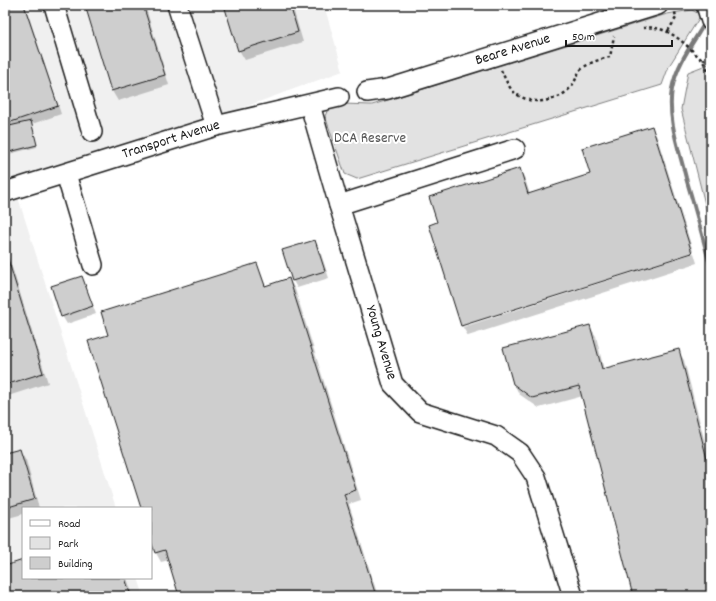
<svg xmlns="http://www.w3.org/2000/svg" width="716" height="601" viewBox="0 0 716 601" font-family="Dekko,sans-serif">
	<style>
		.built { fill: #f0f0f0 }
		.green { fill: #e2e2e2; stroke: #7f7f7f }
		.shadow { fill: #0003 }
		.lines { fill: none; stroke-linecap: round; stroke-linejoin: round }
		.stream { stroke: #7a7a7a; stroke-width: 4 }
		.building { fill: #cecece; stroke: #1c1c1c }
		.minor-casing { stroke: #1c1c1c; stroke-width: 22 }
		.path { stroke: #1c1c1c; stroke-width: 2.5; stroke-dasharray: 3 3; stroke-linecap: butt }
		.minor { stroke: #fff; stroke-width: 19 }
		.labels { text-anchor: middle; dominant-baseline: central; stroke-width: 4; stroke-linejoin: round; paint-order: stroke }
		.street-label { font-size: 15px; fill: #1c1c1c; stroke: #fff }
		.park-label { font-size: 15px; fill: #575757; stroke: #fff }
	</style>
	<rect width="100%" height="100%" fill="#fff"/>
	<filter id="ink" filterUnits="userSpaceOnUse"><feTurbulence type="fractalNoise" baseFrequency=".025" numOctaves="2"/><feDisplacementMap in="SourceGraphic" scale="8" xChannelSelector="R" yChannelSelector="G"/><feConvolveMatrix kernelMatrix="1 2 1 2 8 2 1 2 1" color-interpolation-filters="sRGB"/></filter>
	<g filter="url(#ink)">
		<!-- built -->
		<path class="built" d="M5 5H324L343 71 16 191 116 508H23V578H138L144 596H5Z"/>
		<!-- green -->
		<path class="green" d="M692 10 701 15 669 66 662 85 357 179 345 174 325 116 328 109 343 104 372 105 667 14Z
			M711 63V228L681 109 688 72Z"/>
		<!-- shadow -->
		<path class="shadow" d="M5 5H25L61 114 32 124 37 147 5 155Z
			M86 5H145L169 85 118 101 112 91Z
			M225 5H292L303 42 245 60 239 50Z
			M651 127 657 137 693 251 463 325V327L694 253 697 263 468 336 462 326 430 225 438 223 520 169 525 179 530 194 592 175Z
			M315 241 319 248 329 278 297 288 293 281 283 251Z
			M7 257 12 267 48 383 5 397V258Z
			M257 264 266 286 289 279 295 289 361 500 349 504 378 596H180L169 560 161 562 156 553 151 537V508H142L110 335Z
			M82 277 96 314 67 324 62 316Z
			M590 327 596 336 604 370 678 351 684 360 711 466V596H635L583 396 539 408 519 394 514 384Z
			M20 450 26 460 39 508H23V514L5 519V454Z
			M23 561V578H127L133 596H5V570Z"/>
		<g class="lines">
			<!-- stream -->
			<path class="stream" d="M706 21C693 43 677 63 672 89 667 119 679 149 686 178 695 208 703 238 711 269"/>
		</g>
		<!-- building -->
		<path class="building" d="M5 5H24L58 106 5 124Z
			M85 5H143L165 75 111 91Z
			M224 5H290L298 32 238 51Z
			M31 121 37 145 5 153V127Z
			M652 126 692 253 461 326 429 225 437 222 429 197 520 168 528 194 590 174 582 148Z
			M315 240 325 271 292 281 282 250Z
			M7 256 43 373 5 385V257Z
			M257 263 265 286 289 278 356 490 344 494 376 596H179L165 550 155 553 151 541V508H141L88 341 108 335 101 312Z
			M82 276 93 306 61 317 51 286Z
			M590 325 602 369 679 349 711 475V596H633L579 386 532 398 513 384 503 348Z
			M20 449 35 499 5 508V453Z
			M23 560V578H125L131 596H5V566Z"/>
		<g class="lines">
			<defs>
				<g id="minor">
					<path d="M54 5 92 132"/>
					<path d="M177 5 216 126"/>
					<path d="M706 5 711 21"/>
					<path id="s1" d="M367 92 388 89 658 5"/>
					<path id="s2" d="M310 105 336 195 393 384 420 412 496 436 520 453 536 477 573 596"/>
					<path d="M66 174 93 265"/>
					<path id="s3" d="M5 192 216 126 339 97"/>
					<path d="M339 205 515 149"/>
				</g>
			</defs>
			<!-- minor casing -->
			<use href="#minor" class="minor-casing"/>
			<!-- path -->
			<path class="path" d="M643 28C668 24 686 45 702 60
				M668 31 676 18 674 6
				M711 57 702 60 711 75
				M501 70C505 78 508 87 515 93 530 105 552 103 566 92 573 86 575 81 578 74 583 64 600 59 610 57L614 36"/>
			<!-- minor -->
			<use href="#minor" class="minor"/>
		</g>
	</g>
	<g class="labels">
		<!-- street labels -->
		<g class="street-label">
			<text stroke="none"><textPath href="#s1" startOffset="152">Beare Avenue</textPath></text>
			<text stroke="none"><textPath href="#s3" startOffset="174">Transport Avenue</textPath></text>
			<text stroke="none"><textPath href="#s2" startOffset="248">Young Avenue</textPath></text>
		</g>
		<!-- park labels -->
		<g class="park-label">
			<text x="370" y="139">DCA Reserve</text>
		</g>
	</g>
	<!-- margin -->
	<rect width="716" height="601" fill="none" stroke="#fff" stroke-width="20"/>
	<rect x="10" y="10" width="696" height="581" fill="none" stroke="#1c1c1c" stroke-width="1.5" filter="url(#ink)"/>
	<!-- legend -->
	<rect x="22" y="507" width="130" height="72" fill="#ffffff" stroke="#a4a4a4"/>
	<rect x="30" y="520" width="20" height="6" fill="#ffffff" stroke="#a4a4a4"/>
	<text x="58" y="527" font-size="12" fill="#1c1c1c">Road</text>
	<rect x="30" y="537" width="20" height="12" fill="#e2e2e2" stroke="#a4a4a4"/>
	<text x="58" y="547" font-size="12" fill="#1c1c1c">Park</text>
	<rect x="30" y="557" width="20" height="12" fill="#cecece" stroke="#a4a4a4"/>
	<text x="58" y="567" font-size="12" fill="#1c1c1c">Building</text>
	<!-- scale -->
	<path d="M566 40v6h106v-6" fill="none" stroke="#1c1c1c" stroke-width="2"/>
	<text x="572" y="40" font-size="12" fill="#1c1c1c" stroke="#ffffff" stroke-width="3" paint-order="stroke">50 m</text>
</svg>
